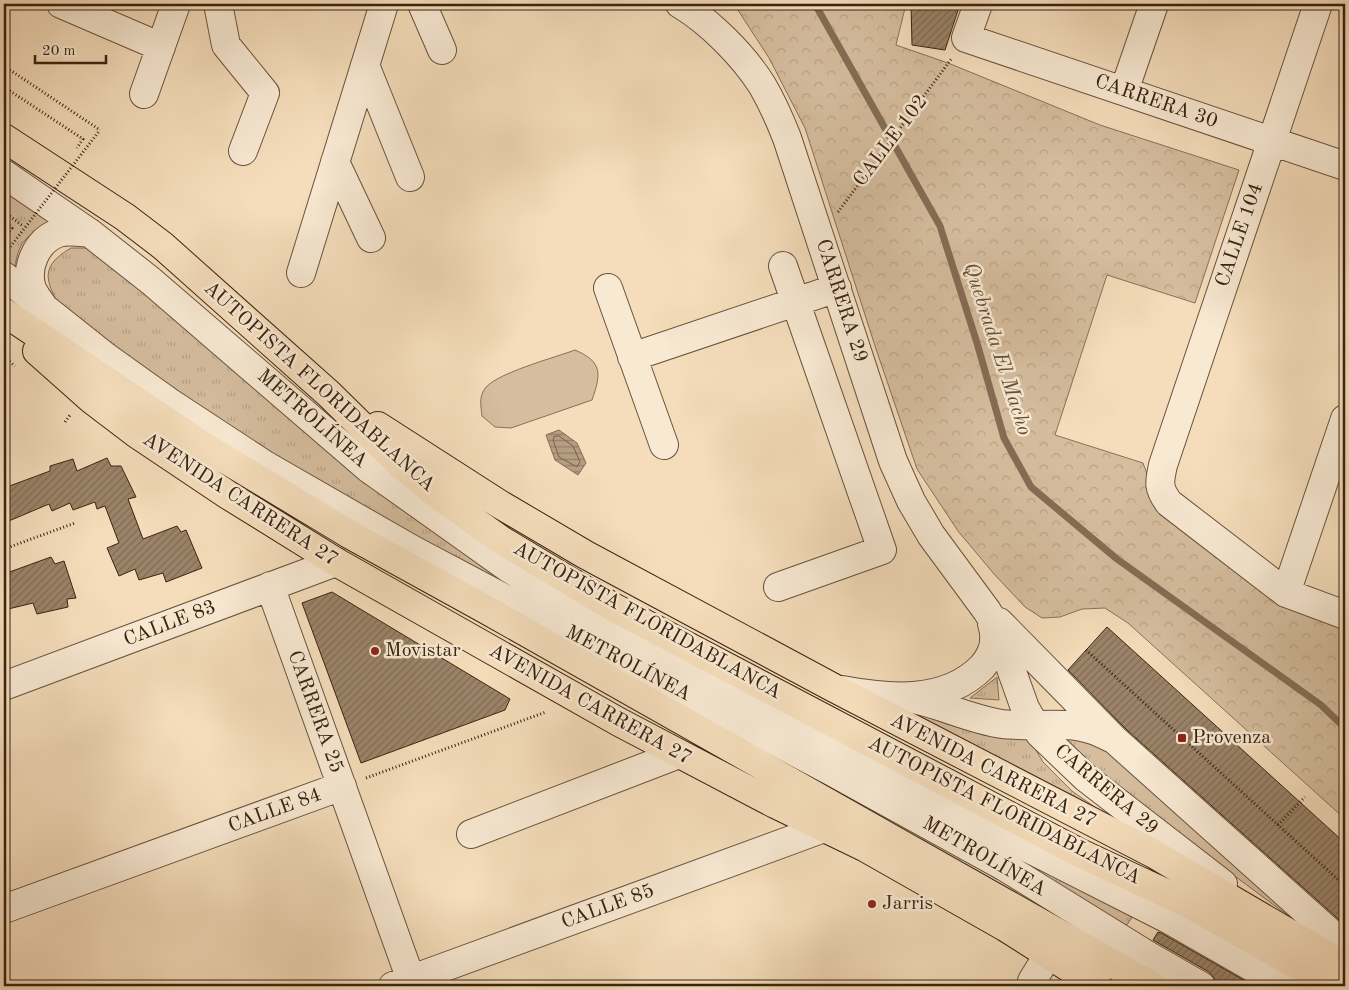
<svg xmlns="http://www.w3.org/2000/svg" width="1349" height="990" viewBox="0 0 1349 990" font-family="'Old Standard TT',serif">
	<style>
		.grass { fill: url(#grass-tufts); stroke: #887057 }
		.forest { fill: url(#forest-crowns); stroke: #887057 }
		.garden { fill: #d5bd9e; stroke: #887057 }
		.water { fill: url(#water-rules); stroke: #846d54 }
		.lines { fill: none; stroke-linecap: round; stroke-linejoin: round }
		.shore { stroke: #786048; stroke-width: 1 }
		.stream { stroke: #846d54; stroke-width: 7 }
		.building { fill: url(#building-hatch); stroke: #3a2310 }
		.minor-casing { stroke: #69523b; stroke-width: 30 }
		.highway-casing { stroke: #3a2310; stroke-width: 30 }
		.path { stroke: #3a2310; stroke-width: 3; stroke-dasharray: 1 2.5; stroke-linecap: butt }
		.minor { stroke: #f8e9d3; stroke-width: 28 }
		.highway { stroke: #f5ddbb; stroke-width: 28 }
		.path-bridge { stroke: #3a2310; stroke-width: 3; stroke-dasharray: 1 2.5; stroke-linecap: butt }
		.poi-dot { fill: #8f2418; stroke: #f8e9d3; stroke-width: 2 }
		.labels { text-anchor: middle; dominant-baseline: central; stroke-width: 5; stroke-linejoin: round; paint-order: stroke }
		.street-label { font-size: 20px; fill: #3a2310; stroke: #f8e9d3 }
		.poi-label { font-size: 20px; fill: #3a2310; stroke: #f8e9d3; text-anchor: start }
		.water-label { font-size: 21px; font-style: italic; fill: #654e38; stroke: #f8e9d3 }
	</style>
	<defs>
		<pattern id="grass-tufts" width="24" height="20" patternUnits="userSpaceOnUse" patternTransform="scale(1.25)"><rect width="24" height="20" fill="#d5bd9e"/><path d="M3 7l-1-3M5 7V3M7 7l1-3M15 17l-1-3M17 17v-4M19 17l1-3" fill="none" stroke="#b8a287"/></pattern>
		<pattern id="forest-crowns" width="20" height="18" patternUnits="userSpaceOnUse" patternTransform="scale(1.25)"><rect width="20" height="18" fill="#d5bd9e"/><path d="M2 6a3 3 0 1 1 6 0M12 15a3 3 0 1 1 6 0" fill="none" stroke="#b8a287"/></pattern>
		<pattern id="water-rules" width="6" height="5" patternUnits="userSpaceOnUse" patternTransform="scale(1.25)"><rect width="6" height="5" fill="#b59e81"/><path d="M0 2.5h6" fill="none" stroke="#948068"/></pattern>
		<pattern id="building-hatch" width="6" height="6" patternUnits="userSpaceOnUse" patternTransform="scale(1.25)"><rect width="6" height="6" fill="#9b8469"/><path d="M-1 1l2-2M0 6l6-6M5 7l2-2" fill="none" stroke="#7f6c55"/></pattern>
	</defs>
	<rect width="100%" height="100%" fill="#f5ddbb"/>
	<filter id="stains"><feTurbulence type="fractalNoise" baseFrequency=".004" numOctaves="4"/><feColorMatrix values="0 0 0 0 .2 0 0 0 0 .09 0 0 0 0 .02 0 0 0 .5 -.17"/></filter>
	<radialGradient id="worn" r=".72"><stop offset=".6" stop-color="#630" stop-opacity="0"/><stop offset="1" stop-color="#630" stop-opacity=".3"/></radialGradient>
	<!-- grass -->
	<path class="grass" d="M4 185 60 222C27 233 17 239 14 276L4 267Z
		M71 248H85L105 255 304 424 1133 916 1124 929 276 464 60 307C45 280 40 266 71 248Z
		M997 677 999 700 970 698Z
		M898 707C942 722 981 739 1029 738L1043 762 1072 791 1129 831Z
		M1049 731 1108 745 1294 920 1128 797Z"/>
	<!-- forest -->
	<path class="forest" d="M734 4H906L896 45 948 63 1100 125 1239 170 1195 303 1107 275 1055 435 1143 463 1162 513 1345 626V819L1128 623 1105 608 1082 609 1060 617 1042 618 1025 607 994 574 958 531 917 469 875 346 805 128 769 58Z"/>
	<!-- garden -->
	<path class="garden" d="M575 350C603 362 601 374 592 400L511 428 495 427 482 416C481 407 479 398 484 390 492 374 557 357 575 350Z"/>
	<!-- water -->
	<path class="water" d="M559 430 577 443 586 463 578 475 555 460 546 435Z"/>
	<g class="lines">
		<!-- shore -->
		<path class="shore" d="M559 436 573 446 580 462 577 467 559 457 553 440 554 437Z"/>
		<!-- stream -->
		<path class="stream" d="M815 4 940 226 977 343 1004 438 1031 487 1117 559 1321 705 1345 728"/>
	</g>
	<!-- building -->
	<path class="building" d="M911 4H960L945 50 912 45Z
		M107 458 111 466H121L136 497 128 499 143 539 177 526 181 532 186 530 202 568 166 582 163 573 139 580 135 569 119 576 107 548 119 543 105 506 97 509 95 502 73 510 70 503 52 511 49 504 4 523V488L50 471V466L73 459 77 471Z
		M51 557 55 564 64 561 76 598 67 599 68 607 37 614 33 603 4 610V574Z
		M332 592 510 699 505 710 361 763 302 603Z
		M1107 627 1345 843V925L1127 730 1068 670Z
		M1158 932 1163 934 1254 986H1218L1214 978 1209 972 1153 940Z"/>
	<g class="lines">
		<defs>
			<path id="minor" d="M61 4 161 47
				M218 4 226 45 265 93 243 151
				M422 4 442 50
				M680 4C710 22 743 55 762 85 772 102 780 120 787 138L893 461 911 501 931 535 987 611 995 624 1025 708 1040 734 1086 778 1223 884
				M978 4 966 38 1345 166
				M1318 4 1163 465C1159 483 1158 488 1169 503L1286 593 1345 615
				M365 65 410 177
				M1124 91 1154 4
				M144 94 176 4
				M335 162 371 238
				M4 174 90 233 151 281 368 468 510 569 588 616 865 761 1012 840 1170 920 1285 986
				M301 273 384 4
				M4 276 106 357 169 402 265 465 413 550 831 771 1005 867 1147 955 1201 986
				M608 288 664 445
				M43 306C39 301 35 295 32 289 25 268 36 241 58 233 68 230 79 232 90 233
				M632 357 837 288
				M270 586 411 980
				M778 587 882 550 783 266
				M1286 593 1345 419
				M999 622 1116 741 1345 946
				M4 686 336 562
				M842 690C890 699 945 704 982 667 993 655 997 639 992 624
				M903 697C937 702 968 719 1002 724 1032 728 1064 720 1093 730 1099 732 1105 735 1111 738
				M471 834 679 754
				M4 909 342 786
				M393 986 824 828
				M1034 986 1032 981 1048 955"/>
			<path id="highway" d="M4 138 125 217 163 246 329 394 402 466 439 496 501 540 613 607 1078 852 1191 905 1333 986
				M4 312 205 447 349 534 485 609 1152 986
				M37 351 91 399 137 434 228 495 336 562 619 722 775 804 866 848 1005 927 1098 986
				M378 426 501 505 586 555 834 688 1154 854 1345 966"/>
		</defs>
		<!-- minor casing -->
		<use href="#minor" class="minor-casing"/>
		<!-- highway casing -->
		<use href="#highway" class="highway-casing"/>
		<!-- path -->
		<path class="path" d="M4 66 100 130
			M4 87 83 139 77 148
			M4 212 23 226
			M838 212 952 58
			M4 221 12 228 7 234 4 231
			M4 357 15 366
			M65 422 70 415
			M4 549 75 523
			M1086 650 1345 886
			M366 778 546 712
			M1278 825 1305 797"/>
		<!-- minor -->
		<use href="#minor" class="minor"/>
		<!-- highway -->
		<use href="#highway" class="highway"/>
		<!-- path-bridge -->
		<path class="path-bridge" d="M4 255 100 130"/>
	</g>
	<!-- markers -->
	<g class="poi-dot">
		<circle cx="375" cy="651" r="5"/>
		<rect x="1177" y="733" width="10" height="10" rx="2.5"/>
		<circle cx="872" cy="904" r="5"/>
	</g>
	<g class="labels">
		<!-- street labels -->
		<g class="street-label">
			<text transform="translate(1156 102) rotate(19)">CARRERA 30</text>
			<text transform="translate(891 141) rotate(-53)">CALLE 102</text>
			<text transform="translate(1240 235) rotate(-71)">CALLE 104</text>
			<text transform="translate(841 301) rotate(72)">CARRERA 29</text>
			<text transform="translate(319 387) rotate(42)">AUTOPISTA FLORIDABLANCA</text>
			<text transform="translate(312 419) rotate(41)">METROLÍNEA</text>
			<text transform="translate(240 500) rotate(33)">AVENIDA CARRERA 27</text>
			<text transform="translate(647 621) rotate(29)">AUTOPISTA FLORIDABLANCA</text>
			<text transform="translate(170 624) rotate(-21)">CALLE 83</text>
			<text transform="translate(628 664) rotate(28)">METROLÍNEA</text>
			<text transform="translate(590 705) rotate(29)">AVENIDA CARRERA 27</text>
			<text transform="translate(315 712) rotate(70)">CARRERA 25</text>
			<text transform="translate(993 771) rotate(27)">AVENIDA CARRERA 27</text>
			<text transform="translate(1106 790) rotate(40)">CARRERA 29</text>
			<text transform="translate(275 811) rotate(-20)">CALLE 84</text>
			<text transform="translate(1004 811) rotate(27)">AUTOPISTA FLORIDABLANCA</text>
			<text transform="translate(984 857) rotate(30)">METROLÍNEA</text>
			<text transform="translate(608 907) rotate(-20)">CALLE 85</text>
		</g>
		<!-- poi labels -->
		<g class="poi-label">
			<text x="385" y="651">Movistar</text>
			<text x="1192" y="738">Provenza</text>
			<text x="882" y="904">Jarris</text>
		</g>
		<!-- water labels -->
		<g class="water-label">
			<text transform="translate(997 349) rotate(72)">Quebrada El Macho</text>
		</g>
	</g>
	<!-- margin -->
	<rect width="1349" height="990" fill="none" stroke="#f5ddbb" stroke-width="20"/>
	<rect x="5" y="5" width="1339" height="980" fill="none" stroke="#3a2310" stroke-width="2.5"/>
	<rect x="10" y="10" width="1329" height="970" fill="none" stroke="#3a2310"/>
	<!-- scale -->
	<path d="M35 55v8h71v-8" fill="none" stroke="#3a2310" stroke-width="2.5"/>
	<text x="42" y="55" font-size="15" fill="#3a2310" stroke="#f8e9d3" stroke-width="4" paint-order="stroke">20 m</text>
	<rect width="100%" height="100%" filter="url(#stains)"/>
	<rect width="100%" height="100%" fill="url(#worn)"/>
</svg>
